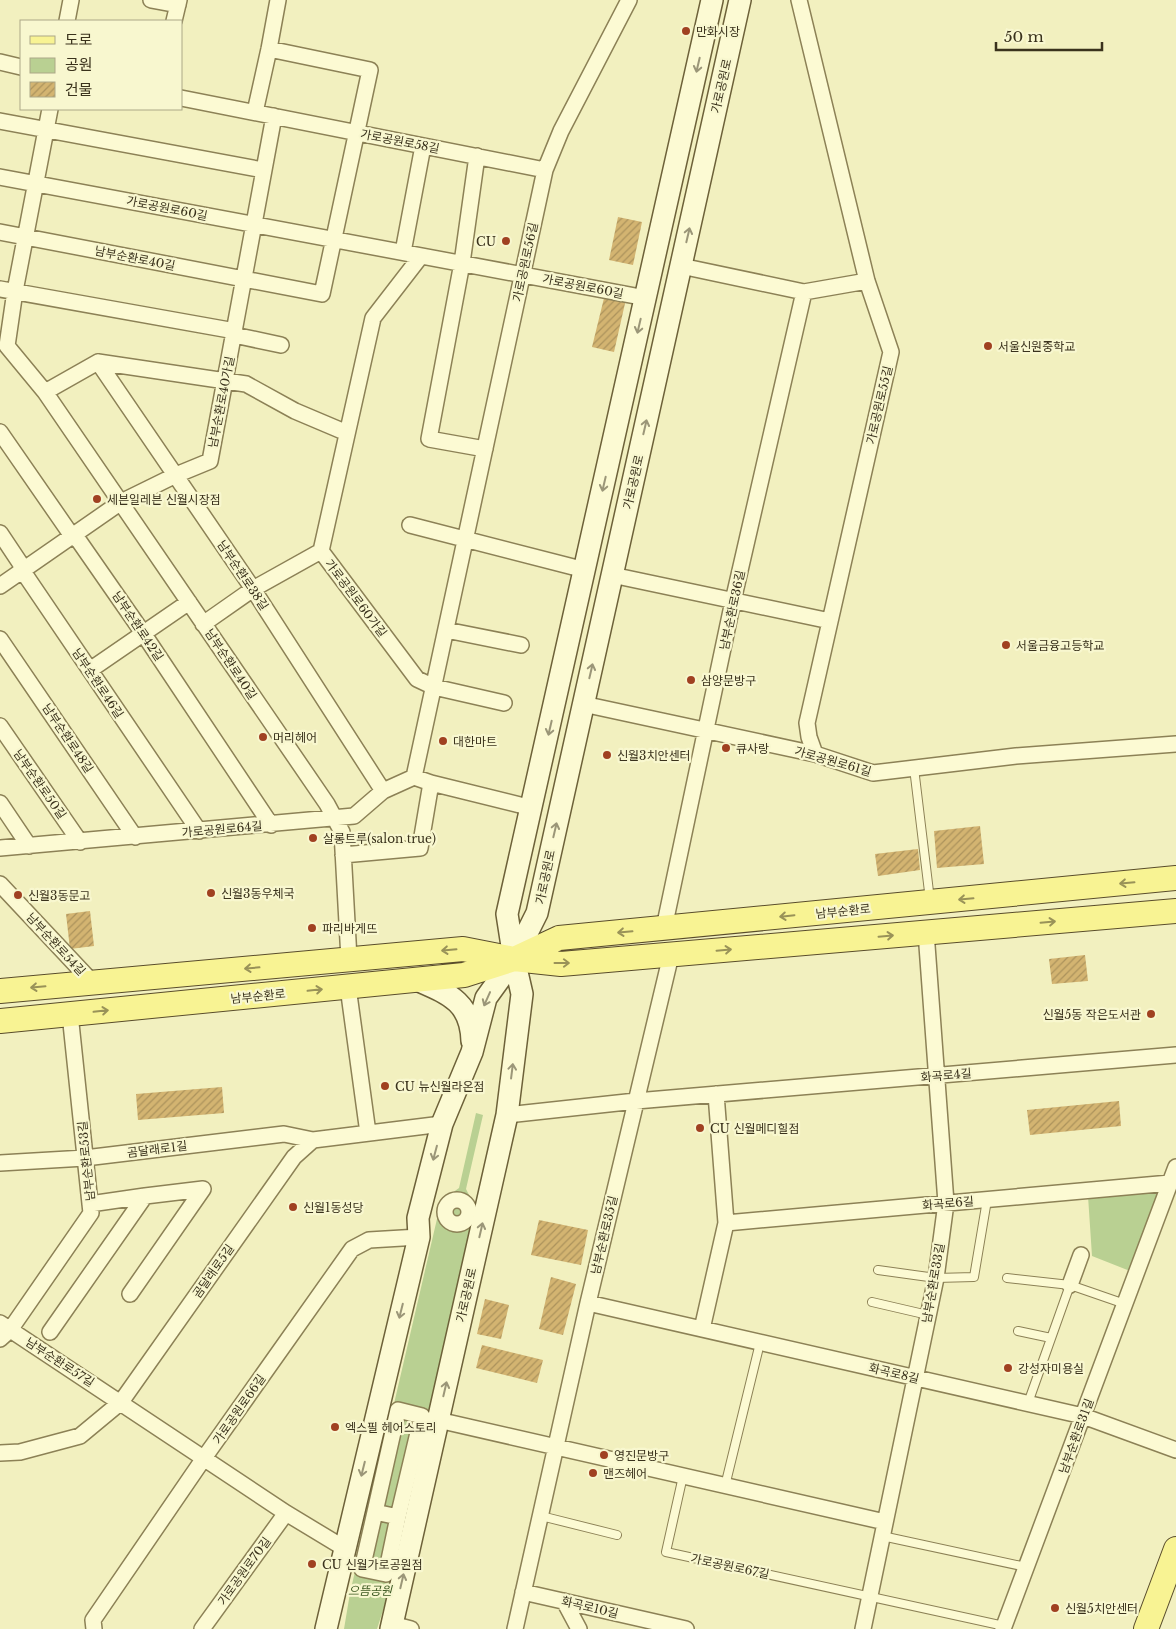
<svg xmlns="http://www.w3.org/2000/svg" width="1176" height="1629" viewBox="0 0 1176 1629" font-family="'Libre Baskerville','Noto Sans KR',serif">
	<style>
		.park { fill: #b9d092 }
		.building { fill: url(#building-hatch) }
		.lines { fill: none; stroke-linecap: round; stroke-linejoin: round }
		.lane-casing { stroke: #8c8156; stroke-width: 10 }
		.street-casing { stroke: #8c8156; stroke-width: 18 }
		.secondary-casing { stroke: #6d6139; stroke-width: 24 }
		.primary-casing { stroke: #594c2b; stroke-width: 26 }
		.lane { stroke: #fcfad3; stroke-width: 8 }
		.street { stroke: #fcfad3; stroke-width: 15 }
		.secondary { stroke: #fcfad3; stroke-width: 21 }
		.primary { stroke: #f8f393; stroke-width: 24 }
		.oneway { stroke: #9b9678 }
		.oneway2 { stroke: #999258 }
		.poi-dot { fill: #a04121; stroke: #f8f7cf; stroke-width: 2 }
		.labels { text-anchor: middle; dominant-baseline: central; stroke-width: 4.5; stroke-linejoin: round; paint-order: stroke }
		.poi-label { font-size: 12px; fill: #3a321c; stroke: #f8f7cf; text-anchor: start }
		.street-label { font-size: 12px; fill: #3a321c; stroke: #f8f7cf }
		.park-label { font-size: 12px; font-style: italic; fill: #3b5820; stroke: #f8f7cf }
	</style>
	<defs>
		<pattern id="building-hatch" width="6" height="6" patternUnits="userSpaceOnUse" patternTransform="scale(1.25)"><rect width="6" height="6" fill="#d3b471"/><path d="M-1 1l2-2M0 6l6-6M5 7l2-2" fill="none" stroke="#ac935c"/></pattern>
	</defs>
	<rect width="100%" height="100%" fill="#f2f0bf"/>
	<!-- park -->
	<path class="park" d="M476 1113 483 1115 466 1189 474 1205V1214L386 1601 377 1629H344L350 1593 440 1206 445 1198 459 1188Z
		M1161 1190 1130 1271 1092 1256 1088 1196Z"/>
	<!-- building -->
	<path class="building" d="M618 217 642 222 633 265 609 260Z
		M605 294 626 299 614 352 592 347Z
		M980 826 984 864 937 868 934 831Z
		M918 849 920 870 878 876 875 854Z
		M90 911 94 946 70 949 66 914Z
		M1085 955 1088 981 1052 984 1049 959Z
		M222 1087 224 1113 138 1120 136 1094Z
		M1119 1101 1121 1126 1030 1135 1027 1110Z
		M539 1220 588 1230 581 1265 531 1255Z
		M551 1277 576 1284 563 1335 539 1329Z
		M485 1299 509 1305 501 1339 477 1334Z
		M482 1345 543 1360 537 1383 476 1368Z"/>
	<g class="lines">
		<defs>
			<path id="lane" d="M914 768 930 900
				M878 1270 936 1278 974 1277 987 1200
				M1007 1278 1070 1285 1125 1304
				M872 1302 928 1315
				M1018 1331 1051 1338
				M1028 1403 1070 1285
				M683 1476 666 1552 1004 1626
				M725 1486 760 1343
				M541 1516 617 1535
				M882 1536 1026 1567"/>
			<path id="street" d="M151 0 178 5
				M799 0 867 281 891 352 807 723 809 737 815 754
				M67 21 71 0
				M174 21 179 0
				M0 62 21 67
				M181 98 545 170
				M50 109 15 291 7 346 45 392 327 804 342 832 349 959
				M255 112 269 49 278 0
				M0 121 263 170
				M477 156 462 263 429 439 485 449
				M0 177 646 298
				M0 232 322 294 370 70 269 49
				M403 252 423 146
				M421 256 373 318 321 551 417 679 434 687 504 703
				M681 266 804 292 867 281
				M0 289 235 331
				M234 335 281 345
				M98 362 253 589 383 791
				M45 392 98 362 246 384 295 411 347 433
				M0 432 72 536 79 541 143 633 271 825
				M410 525 585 570
				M0 533 20 563 22 570 199 831
				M612 575 830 621
				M0 586 121 502 176 475 210 461 274 116
				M203 624 253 589 321 551
				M446 630 521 645
				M0 639 135 837
				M90 670 189 602
				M583 704 815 754 873 773 1016 756 1176 744
				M0 726 80 842
				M414 777 545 170 561 131 629 0
				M0 803 29 846
				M0 848 354 816 383 791 414 777 431 783 532 808
				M343 855 420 848 431 783
				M0 884 92 982
				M664 928 733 601 804 292
				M348 987 368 1133
				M507 1115 636 1101 1176 1055
				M0 1163 85 1158 284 1134 313 1140
				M445 1212a12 12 0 1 1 24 0a12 12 0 1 1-24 0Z
				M90 1204 145 1196 203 1189 130 1294
				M726 1223 1170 1183
				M1070 1285 1081 1255
				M588 1303 1083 1416 1176 1450
				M0 1323 286 1513 344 1548
				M702 1329 726 1223 716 1094
				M50 1332 145 1196
				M0 1339 10 1330 91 1213 70 1014
				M398 1410 422 1416 398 1517 375 1512Z
				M438 1420 885 1522
				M0 1453 20 1452 80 1436 121 1402 294 1157 313 1140 442 1124
				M375 1512 362 1569 386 1574 398 1517
				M523 1592 686 1629
				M564 1601 579 1629
				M392 1624 411 1629
				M94 1629 93 1620 204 1458 352 1249 369 1240 419 1237
				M202 1629 286 1513
				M515 1629 588 1303 671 955
				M863 1629 936 1278 946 1203 926 932
				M1003 1629 1176 1167"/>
			<path id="secondary" d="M417 980C449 994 471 1002 472 1041
				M326 1629 419 1237 418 1218 442 1124 472 1052 486 998 514 959 537 913 740 0
				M391 1629 507 1115 522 994 514 959 507 914 712 0"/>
			<path id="primary" d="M0 991 463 949 514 959 561 964 1176 911
				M0 1021 464 975 514 959 559 938 1176 878
				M1146 1629 1176 1549"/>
		</defs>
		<!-- lane casing -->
		<use href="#lane" class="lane-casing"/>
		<!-- street casing -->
		<use href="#street" class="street-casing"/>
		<!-- secondary casing -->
		<use href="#secondary" class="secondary-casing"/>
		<!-- primary casing -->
		<use href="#primary" class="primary-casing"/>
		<!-- lane -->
		<use href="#lane" class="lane"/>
		<!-- street -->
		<use href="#street" class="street"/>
		<!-- secondary -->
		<use href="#secondary" class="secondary"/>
		<!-- primary -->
		<use href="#primary" class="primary"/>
	</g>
	<!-- one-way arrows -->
	<defs><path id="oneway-shaft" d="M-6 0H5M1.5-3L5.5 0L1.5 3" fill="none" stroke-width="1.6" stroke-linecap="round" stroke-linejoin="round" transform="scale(1.25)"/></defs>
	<g class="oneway">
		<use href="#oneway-shaft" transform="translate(698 65) rotate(103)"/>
		<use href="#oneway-shaft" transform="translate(688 235) rotate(-77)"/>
		<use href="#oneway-shaft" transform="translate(639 326) rotate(103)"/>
		<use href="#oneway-shaft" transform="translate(645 427) rotate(-77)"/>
		<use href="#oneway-shaft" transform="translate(604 484) rotate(103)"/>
		<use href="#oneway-shaft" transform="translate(591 671) rotate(-77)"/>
		<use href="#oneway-shaft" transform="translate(550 728) rotate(103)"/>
		<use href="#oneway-shaft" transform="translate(555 830) rotate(-77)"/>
		<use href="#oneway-shaft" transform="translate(487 999) rotate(114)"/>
		<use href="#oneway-shaft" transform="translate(512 1071) rotate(-83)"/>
		<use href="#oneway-shaft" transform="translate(435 1153) rotate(105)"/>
		<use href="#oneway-shaft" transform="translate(481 1230) rotate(-77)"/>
		<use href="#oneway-shaft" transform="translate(401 1311) rotate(104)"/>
		<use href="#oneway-shaft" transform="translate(445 1389) rotate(-77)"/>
		<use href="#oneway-shaft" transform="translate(363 1469) rotate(104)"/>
		<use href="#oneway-shaft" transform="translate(402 1581) rotate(-77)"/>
	</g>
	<g class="oneway2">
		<use href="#oneway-shaft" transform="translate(1127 883) rotate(175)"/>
		<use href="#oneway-shaft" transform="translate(966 899) rotate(175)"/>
		<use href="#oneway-shaft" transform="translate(787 916) rotate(174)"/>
		<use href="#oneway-shaft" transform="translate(1048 922) rotate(-5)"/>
		<use href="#oneway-shaft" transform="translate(625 932) rotate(175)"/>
		<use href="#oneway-shaft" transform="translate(886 936) rotate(-5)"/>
		<use href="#oneway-shaft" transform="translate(449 950) rotate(175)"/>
		<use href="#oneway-shaft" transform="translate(724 950) rotate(-5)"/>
		<use href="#oneway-shaft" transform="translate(562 963)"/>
		<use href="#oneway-shaft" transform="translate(252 968) rotate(175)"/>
		<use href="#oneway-shaft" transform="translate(38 987) rotate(175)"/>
		<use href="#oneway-shaft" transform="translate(315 990) rotate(-6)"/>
		<use href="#oneway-shaft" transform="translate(101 1011) rotate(-6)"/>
	</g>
	<!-- markers -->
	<g class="poi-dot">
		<circle cx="686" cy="31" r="5"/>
		<circle cx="506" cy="241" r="5"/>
		<circle cx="988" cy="346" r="5"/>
		<circle cx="97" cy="499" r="5"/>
		<circle cx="1006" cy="645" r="5"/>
		<circle cx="691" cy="680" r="5"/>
		<circle cx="263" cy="737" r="5"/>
		<circle cx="443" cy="741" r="5"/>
		<circle cx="726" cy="748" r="5"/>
		<circle cx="607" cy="755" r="5"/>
		<circle cx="313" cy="838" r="5"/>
		<circle cx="211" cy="893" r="5"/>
		<circle cx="18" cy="895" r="5"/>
		<circle cx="312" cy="928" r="5"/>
		<circle cx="1151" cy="1014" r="5"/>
		<circle cx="385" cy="1086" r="5"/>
		<circle cx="700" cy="1128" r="5"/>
		<circle cx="293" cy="1207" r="5"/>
		<circle cx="1008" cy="1368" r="5"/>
		<circle cx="335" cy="1427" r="5"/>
		<circle cx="604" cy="1455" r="5"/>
		<circle cx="593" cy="1473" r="5"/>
		<circle cx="312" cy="1564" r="5"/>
		<circle cx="1055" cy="1608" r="5"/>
	</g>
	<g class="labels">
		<!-- poi labels -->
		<g class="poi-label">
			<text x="696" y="31">만화시장</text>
			<text x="496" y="241" text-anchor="end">CU</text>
			<text x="998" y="346">서울신원중학교</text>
			<text x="107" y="499">세븐일레븐 신월시장점</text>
			<text x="1016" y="645">서울금융고등학교</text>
			<text x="701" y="680">삼양문방구</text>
			<text x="273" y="737">머리헤어</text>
			<text x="453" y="741">대한마트</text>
			<text x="736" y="748">큐사랑</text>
			<text x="617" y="755">신월3치안센터</text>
			<text x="323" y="838">살롱트루(salon true)</text>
			<text x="221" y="893">신월3동우체국</text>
			<text x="28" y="895">신월3동문고</text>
			<text x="322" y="928">파리바게뜨</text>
			<text x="1141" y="1014" text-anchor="end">신월5동 작은도서관</text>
			<text x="395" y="1086">CU 뉴신월라온점</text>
			<text x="710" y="1128">CU 신월메디힐점</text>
			<text x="303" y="1207">신월1동성당</text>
			<text x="1018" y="1368">강성자미용실</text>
			<text x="345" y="1427">엑스필 헤어스토리</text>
			<text x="614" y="1455">영진문방구</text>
			<text x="603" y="1473">맨즈헤어</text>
			<text x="322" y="1564">CU 신월가로공원점</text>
			<text x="1065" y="1608">신월5치안센터</text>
		</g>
		<!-- street labels -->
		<g class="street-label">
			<text transform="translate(721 86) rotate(-77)">가로공원로</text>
			<text transform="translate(400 141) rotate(11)">가로공원로58길</text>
			<text transform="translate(167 208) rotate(11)">가로공원로60길</text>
			<text transform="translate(135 258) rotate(11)">남부순환로40길</text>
			<text transform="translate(525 262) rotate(-78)">가로공원로56길</text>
			<text transform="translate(583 286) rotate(11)">가로공원로60길</text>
			<text transform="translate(221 402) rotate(-79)">남부순환로40가길</text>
			<text transform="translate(879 405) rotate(-77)">가로공원로55길</text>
			<text transform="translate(633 482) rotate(-77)">가로공원로</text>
			<text transform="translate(243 575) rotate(56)">남부순환로38길</text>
			<text transform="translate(356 598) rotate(53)">가로공원로60가길</text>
			<text transform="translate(732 610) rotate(-78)">남부순환로36길</text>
			<text transform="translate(138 626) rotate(56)">남부순환로42길</text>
			<text transform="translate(231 664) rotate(56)">남부순환로40길</text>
			<text transform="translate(98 683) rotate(56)">남부순환로46길</text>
			<text transform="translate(68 738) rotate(56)">남부순환로48길</text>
			<text transform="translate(833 761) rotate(16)">가로공원로61길</text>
			<text transform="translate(40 784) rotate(55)">남부순환로50길</text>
			<text transform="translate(222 829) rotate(-5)">가로공원로64길</text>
			<text transform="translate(545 877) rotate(-78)">가로공원로</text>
			<text transform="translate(843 911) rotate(-6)">남부순환로</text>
			<text transform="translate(56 944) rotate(47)">남부순환로54길</text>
			<text transform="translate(258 996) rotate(-6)">남부순환로</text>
			<text transform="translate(946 1075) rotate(-5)">화곡로4길</text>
			<text transform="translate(157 1149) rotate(-7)">곰달래로1길</text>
			<text transform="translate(86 1161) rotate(-96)">남부순환로53길</text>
			<text transform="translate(948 1203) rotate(-5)">화곡로6길</text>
			<text transform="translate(604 1235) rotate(-77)">남부순환로35길</text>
			<text transform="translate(213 1271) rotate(-55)">곰달래로5길</text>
			<text transform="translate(933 1283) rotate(-80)">남부순환로33길</text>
			<text transform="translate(466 1295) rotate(-77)">가로공원로</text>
			<text transform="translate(60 1362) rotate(33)">남부순환로57길</text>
			<text transform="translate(894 1373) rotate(13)">화곡로8길</text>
			<text transform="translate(239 1409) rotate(-55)">가로공원로66길</text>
			<text transform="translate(1076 1436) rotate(-70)">남부순환로31길</text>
			<text transform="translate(730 1566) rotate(12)">가로공원로67길</text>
			<text transform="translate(244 1571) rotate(-54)">가로공원로70길</text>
			<text transform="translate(590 1607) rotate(13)">화곡로10길</text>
		</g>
		<!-- park labels -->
		<g class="park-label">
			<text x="370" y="1590">으뜸공원</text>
		</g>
	</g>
	<!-- legend -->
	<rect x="20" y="20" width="162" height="90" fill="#f8f7cf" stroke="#aca887"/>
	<rect x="30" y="36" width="25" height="8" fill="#f8f393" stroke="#aca887"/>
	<text x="65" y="45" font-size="15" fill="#3a321c">도로</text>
	<rect x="30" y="58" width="25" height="15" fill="#b9d092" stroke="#aca887"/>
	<text x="65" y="70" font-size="15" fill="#3a321c">공원</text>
	<rect x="30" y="82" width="25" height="15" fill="url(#building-hatch)" stroke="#aca887"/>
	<text x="65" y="95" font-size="15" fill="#3a321c">건물</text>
	<!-- scale -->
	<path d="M996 42v8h106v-8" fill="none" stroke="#3a321c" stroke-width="2.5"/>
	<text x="1004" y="42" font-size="15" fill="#3a321c" stroke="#f8f7cf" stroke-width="4" paint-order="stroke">50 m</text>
</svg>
